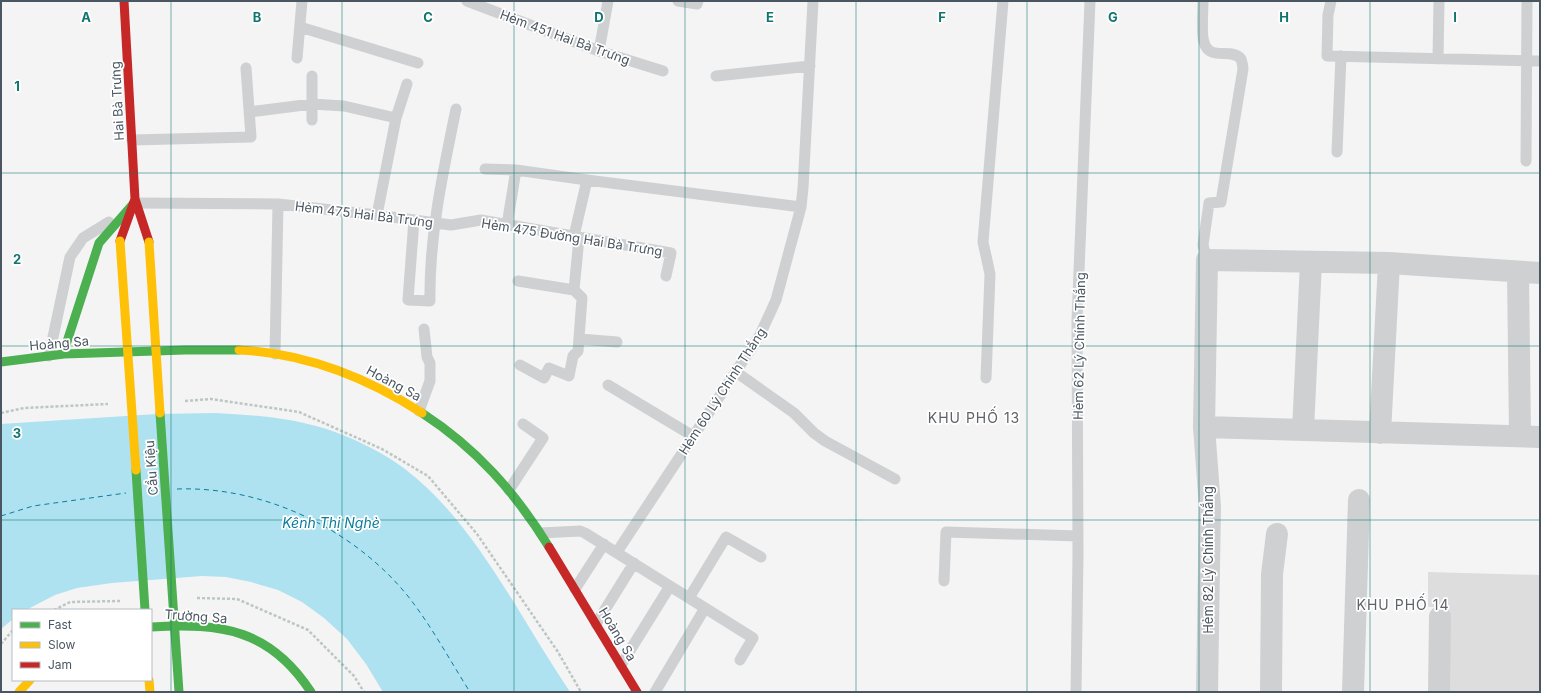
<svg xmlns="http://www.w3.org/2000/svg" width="1541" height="693" viewBox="0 0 1541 693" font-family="Inter,sans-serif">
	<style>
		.water { fill: #aee2f0 }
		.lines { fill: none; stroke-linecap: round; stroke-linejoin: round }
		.ferry { stroke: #0c7c9b; stroke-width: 1; stroke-dasharray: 5 4; stroke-linecap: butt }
		.building { fill: #ddddde }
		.path { stroke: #bcc7c4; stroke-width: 2.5; stroke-dasharray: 3 2; stroke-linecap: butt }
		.lane { stroke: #ced0d2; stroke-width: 11 }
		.street { stroke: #ced0d2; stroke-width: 22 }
		.fast { stroke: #4caf50; stroke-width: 9 }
		.slow { stroke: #ffc107; stroke-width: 9 }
		.jam { stroke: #c62828; stroke-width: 9 }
		.fast-bridge { stroke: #4caf50; stroke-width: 9 }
		.slow-bridge { stroke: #ffc107; stroke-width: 9 }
		.grid { fill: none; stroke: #0f766e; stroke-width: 1; stroke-opacity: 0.55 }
		.labels { text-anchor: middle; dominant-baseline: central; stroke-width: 3.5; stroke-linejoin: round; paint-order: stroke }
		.street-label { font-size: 13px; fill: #4a5661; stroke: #fff }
		.neighbourhood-label { font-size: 14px; letter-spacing: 1px; fill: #5f6368; stroke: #fff }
		.water-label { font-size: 14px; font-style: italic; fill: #0c7c9b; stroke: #fff }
		.grid-label { font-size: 13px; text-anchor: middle; font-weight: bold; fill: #0f766e; stroke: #fff; stroke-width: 3.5; stroke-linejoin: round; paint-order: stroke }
	</style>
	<rect width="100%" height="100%" fill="#f4f4f4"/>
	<!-- water -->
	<path class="water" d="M215 413C256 415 296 418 335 432 359 441 384 453 405 469 452 505 484 555 515 604 533 634 551 663 570 692H383L366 664 347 639 324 618 302 602 278 590 251 582 226 577 202 576 112 583 77 588 55 595 26 610H13V619L1 629V424L157 414Z"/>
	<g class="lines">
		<!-- ferry -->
		<path class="ferry" d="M177 489C263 486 352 528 407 595 431 625 449 659 470 692
			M147 491 156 490
			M1 516 33 506 126 493"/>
	</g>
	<!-- building -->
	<path class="building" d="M1428 572 1540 575V692H1443V607H1428Z"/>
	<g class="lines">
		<!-- path -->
		<path class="path" d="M185 401 211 399 299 412 382 449 428 476 477 534 558 652 581 692
			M1 413 24 408 108 404
			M197 598 237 599 308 630 354 676 364 692
			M54 610 70 602 120 601
			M1 644 13 630"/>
		<!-- lane -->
		<path class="lane" d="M467 1 599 51 663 71
			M678 1 697 4 698 1
			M1203 1C1203 10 1201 35 1204 42 1209 62 1232 47 1241 59 1242 62 1243 66 1243 69L1221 202 1209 203 1203 245 1207 260
			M1331 1 1328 15 1327 56 1540 61
			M300 27 418 63
			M599 51 608 1
			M297 58 302 1
			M1438 59 1439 1
			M716 76 810 66
			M249 112 312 104 344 106 396 118
			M312 120V76
			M132 140 251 137 246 68
			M1337 152 1341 56
			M1526 161 1527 1
			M485 169 516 170 587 180
			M136 203 278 204 377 215 451 225 481 220 671 253 666 276
			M377 215 396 118 407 84
			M414 220 408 300 430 301C429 236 443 172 456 109
			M507 225 516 170
			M574 236 587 180 801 207
			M518 281 574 290
			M580 339 617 342
			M275 354 278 204
			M49 356 70 257 83 238 109 222
			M520 365 544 378 549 368 569 376 573 356 578 351 582 298 574 290 579 238
			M736 372 794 413 814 433 825 441 895 479
			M986 378 990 274 983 242 1003 1
			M608 385 693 436
			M419 411 430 381V363L427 357 424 329
			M509 490 543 438 523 424
			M541 533 580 531 585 533 753 638 740 660
			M617 552 760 335 776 300 801 207 803 188 813 1
			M944 581 946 532 1078 536
			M575 589 604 544
			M689 598 726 537 761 557
			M596 624 634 563
			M621 665 670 586
			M655 692 705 608
			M1076 692 1078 554 1077 320 1090 1"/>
		<!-- street -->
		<path class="street" d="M1389 263 1540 273
			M1518 273 1520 436
			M1204 427 1540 437
			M1303 430 1311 262
			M1207 692 1210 507 1204 427 1207 260 1389 263 1380 433
			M1271 692 1272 574 1277 534
			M1353 692 1359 500
			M1439 692 1440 617"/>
		<!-- fast -->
		<path class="fast" d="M63 354 99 243 134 203
			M1 362 64 354 185 350H239
			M422 413C476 448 515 492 549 547
			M151 627C222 623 270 629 311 692"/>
		<!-- slow -->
		<path class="slow" d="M239 350C305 353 366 377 422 413
			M149 680 150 692
			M19 692 30 680"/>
		<!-- jam -->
		<path class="jam" d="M124 1 135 199 149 242
			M120 241 135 199
			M549 547 637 692"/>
		<!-- fast-bridge -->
		<path class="fast-bridge" d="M160 413 179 692
			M136 470 145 610"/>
		<!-- slow-bridge -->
		<path class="slow-bridge" d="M120 241 136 470
			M149 242 160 413"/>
	</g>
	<!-- grid -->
	<path class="grid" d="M171 1V692M342 1V692M514 1V692M685 1V692M856 1V692M1027 1V692M1199 1V692M1370 1V692M1 173H1540M1 346H1540M1 520H1540"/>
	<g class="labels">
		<!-- street labels -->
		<g class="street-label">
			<text transform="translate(565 37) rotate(20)">Hẻm 451 Hai Bà Trưng</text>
			<text transform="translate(117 101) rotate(-93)">Hai Bà Trưng</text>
			<text transform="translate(364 214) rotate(7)">Hẻm 475 Hai Bà Trưng</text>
			<text transform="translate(572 237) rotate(9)">Hẻm 475 Đường Hai Bà Trưng</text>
			<text transform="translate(59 343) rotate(-5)">Hoàng Sa</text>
			<text transform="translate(1079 346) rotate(-89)">Hẻm 62 Lý Chính Thắng</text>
			<text transform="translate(394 383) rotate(28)">Hoàng Sa</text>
			<text transform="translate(722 391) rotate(-57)">Hẻm 60 Lý Chính Thắng</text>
			<text transform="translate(151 468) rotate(-94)">Cầu Kiệu</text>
			<text transform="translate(1208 560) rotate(-90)">Hẻm 82 Lý Chính Thắng</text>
			<text transform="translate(196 616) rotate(4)">Trường Sa</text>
			<text transform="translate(618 634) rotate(59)">Hoàng Sa</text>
		</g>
		<!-- neighbourhood labels -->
		<g class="neighbourhood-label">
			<text x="974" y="417">KHU PHỐ 13</text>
			<text x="1403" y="604">KHU PHỐ 14</text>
		</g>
		<!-- water labels -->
		<g class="water-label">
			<text x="331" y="522">Kênh Thị Nghè</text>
		</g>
	</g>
	<g class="grid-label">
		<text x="86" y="22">A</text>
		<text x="257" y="22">B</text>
		<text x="428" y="22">C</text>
		<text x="599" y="22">D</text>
		<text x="770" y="22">E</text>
		<text x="942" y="22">F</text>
		<text x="1113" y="22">G</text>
		<text x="1284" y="22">H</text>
		<text x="1455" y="22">I</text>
		<text x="17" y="91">1</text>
		<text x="17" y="264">2</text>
		<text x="17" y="438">3</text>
	</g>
	<!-- border -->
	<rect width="1541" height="693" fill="none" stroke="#4a5661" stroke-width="4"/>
	<!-- legend -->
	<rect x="12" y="609" width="140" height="72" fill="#ffffff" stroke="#b7bbc0"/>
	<rect x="20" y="622" width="20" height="6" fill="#4caf50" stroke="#b7bbc0"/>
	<text x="48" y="629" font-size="12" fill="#4a5661">Fast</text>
	<rect x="20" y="642" width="20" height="6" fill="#ffc107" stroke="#b7bbc0"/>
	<text x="48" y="649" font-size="12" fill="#4a5661">Slow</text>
	<rect x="20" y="662" width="20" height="6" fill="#c62828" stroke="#b7bbc0"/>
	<text x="48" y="669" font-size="12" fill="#4a5661">Jam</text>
</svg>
